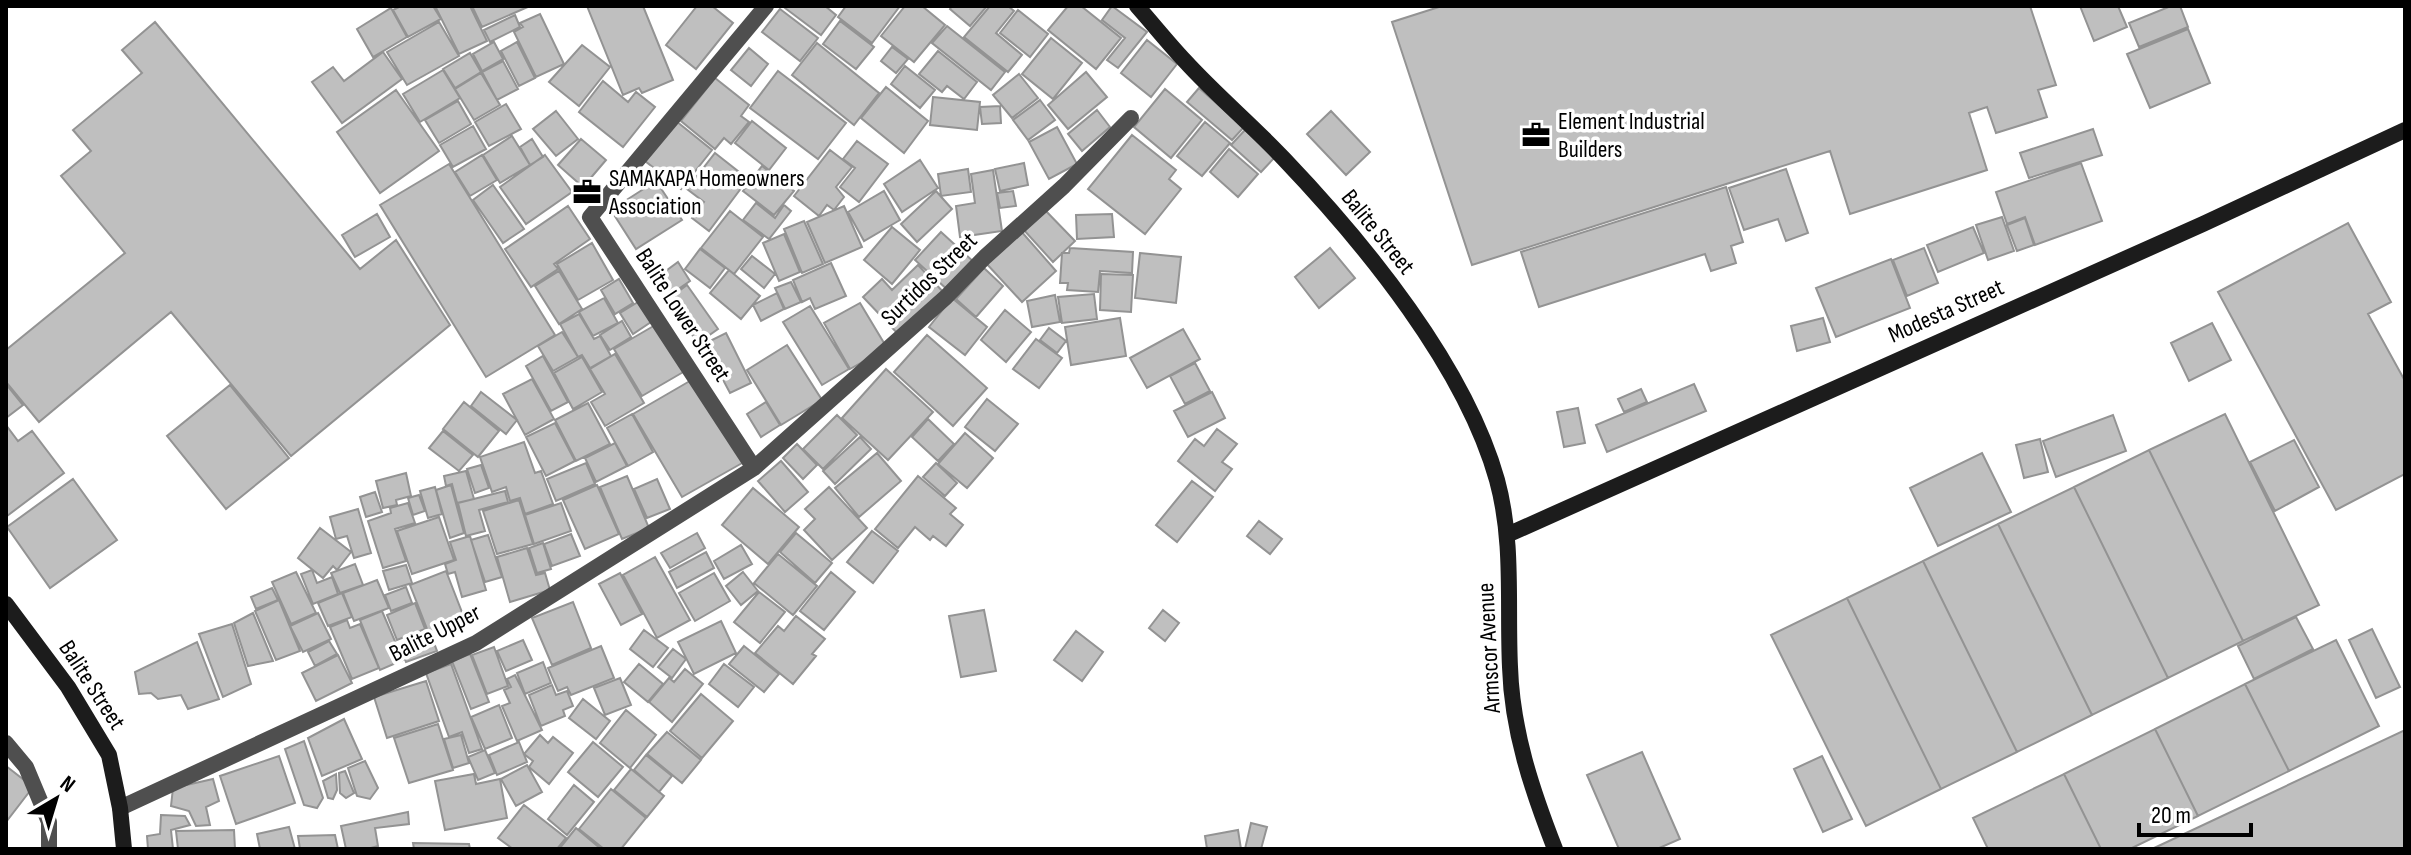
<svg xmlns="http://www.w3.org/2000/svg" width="2411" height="855" viewBox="0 0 2411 855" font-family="'Sofia Sans Condensed',sans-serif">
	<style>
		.building { fill: #bfbfbf; stroke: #939393; stroke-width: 2 }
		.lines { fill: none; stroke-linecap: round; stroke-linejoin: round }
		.service { stroke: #4f4f4f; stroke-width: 16 }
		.minor { stroke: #4f4f4f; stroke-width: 16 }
		.secondary { stroke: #1c1c1c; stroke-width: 16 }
		.labels { text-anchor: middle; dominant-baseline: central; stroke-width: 7; stroke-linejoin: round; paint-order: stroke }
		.poi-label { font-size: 24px; fill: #000; stroke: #fff; text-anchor: start }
		.street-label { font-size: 24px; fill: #000; stroke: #fff }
	</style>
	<rect width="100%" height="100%" fill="#fff"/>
	<!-- building -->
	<path class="building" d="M401 6H433L441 19 408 37 393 10Z
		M435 6H470L487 41 459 54Z
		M472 6H530L482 27Z
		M587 6H643L673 80 642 93 639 88 623 95Z
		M697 6H712L733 23 696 69 666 45Z
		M786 6H825L836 15 821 35 785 8Z
		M846 6H900L872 43 838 17Z
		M905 6H922L945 25 914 62 881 36Z
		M952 6H987L970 26 950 9Z
		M990 6H1008L1014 11 996 33 1022 55 1008 72 964 37Z
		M1068 6H1081L1121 38 1096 69 1048 30Z
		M1112 6 1147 32 1118 68 1107 60 1125 38 1102 20Z
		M1442 6H2030L2056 85 2038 90 2047 117 1996 133 1987 107 1969 113 1987 170 1850 214 1830 151 1472 265 1392 22Z
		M2080 6H2118L2127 27 2094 41Z
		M2171 6H2180L2188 27 2139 47 2129 23Z
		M391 8 407 37 373 57 357 29Z
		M780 9 818 38 800 61 762 32Z
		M1018 10 1048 34 1030 57 1000 33Z
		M540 14 564 64 536 77 514 32 523 27 520 23Z
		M515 15 520 27 490 42 484 30Z
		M840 21 874 47 856 69 823 44Z
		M155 22 360 269 396 240 450 325 291 456 171 312 39 422 6 382V350L125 253 61 176 91 151 73 130 142 73 122 50Z
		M439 22 459 56 407 85 387 52Z
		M947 26 1005 72 991 90 932 43Z
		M2188 29 2210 83 2150 108 2127 54Z
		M1051 38 1082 63 1053 99 1022 74Z
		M1147 40 1177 64 1151 97 1121 73Z
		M494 42 503 59 482 71 473 54Z
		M517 42 535 78 519 86 501 51Z
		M817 43 879 93 854 125 792 75Z
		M582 45 610 67 579 106 549 82Z
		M892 47 908 59 896 73 881 61Z
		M749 48 768 64 751 86 731 70Z
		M938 51 977 82 964 99 947 86 942 92 919 74Z
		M383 52 402 79 342 123 312 82 333 67 344 81Z
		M470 53 481 72 455 88 443 69Z
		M503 61 518 89 497 100 482 72Z
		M905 66 935 90 920 108 891 84Z
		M443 70 460 98 420 122 403 94Z
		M778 71 846 123 818 159 750 108Z
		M1086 72 1107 97 1068 129 1048 105Z
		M481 73 500 105 474 120 455 89Z
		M1019 74 1038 98 1012 118 993 95Z
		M715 78 749 105 741 116 749 122 731 144 724 138 715 149 681 121Z
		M603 81 628 102 636 92 655 107 623 147 579 112Z
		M886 87 928 121 904 153 861 118Z
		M1199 88 1244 127 1232 140 1187 102Z
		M1165 89 1202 120 1171 158 1134 127Z
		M396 90 439 151 380 193 337 132Z
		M933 97 980 102 977 130 930 125Z
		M1040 100 1055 120 1028 140 1013 120Z
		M458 101 471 124 439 143 425 120Z
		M506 104 521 129 489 146 475 122Z
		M1000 106 1001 123 982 124 980 107Z
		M1097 110 1110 127 1082 151 1068 134Z
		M556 111 578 139 556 156 533 129Z
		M1331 111 1370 152 1346 175 1307 134Z
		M676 121 712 150 681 189 645 161Z
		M752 121 786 148 769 170 735 143Z
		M1205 122 1230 143 1202 176 1177 156Z
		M473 126 486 149 453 167 440 145Z
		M1057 127 1077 164 1049 179 1029 142Z
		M2093 129 2102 155 2029 178 2020 153Z
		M1245 130 1275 157 1261 172 1231 145Z
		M1132 135 1176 170 1169 179 1181 189 1145 234 1088 189Z
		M512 136 530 165 500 183 483 155Z
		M532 139 543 157 530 165 520 147Z
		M581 139 606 160 583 187 558 165Z
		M857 141 888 164 859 202 840 187 855 168 843 159Z
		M1229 149 1258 174 1238 197 1210 172Z
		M830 150 852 167 836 187 844 197 834 210 827 205 819 216 794 196Z
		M715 153 748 179 709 231 692 218 704 202 687 189Z
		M482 155 497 180 470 196 455 172Z
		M545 155 572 192 526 224 500 187Z
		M920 160 938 188 902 212 884 184Z
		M1024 163 1028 185 1000 191 995 169Z
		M2081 163 2102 221 2035 245 2025 217 2007 224 1996 192Z
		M449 164 555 335 486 377 380 205Z
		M762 166 794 191 774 215 743 191Z
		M968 169 971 192 941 196 938 174Z
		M1786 169 1808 233 1786 241 1778 219 1744 230 1729 188Z
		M993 170 1002 231 960 237 956 206 975 203 971 174Z
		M656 181 682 220 636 249 611 210Z
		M493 185 524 229 503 243 473 200Z
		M1726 187 1743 242 1731 246 1736 263 1711 271 1705 254 1539 307 1521 252Z
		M884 191 900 220 864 241 848 212Z
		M936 191 952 209 917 242 901 224Z
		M1013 191 1016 206 1000 208 997 193Z
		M756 203 775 218 784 205 791 211 769 239 743 220Z
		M568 206 590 239 554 264 558 269 531 287 505 249Z
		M844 206 862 247 825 263 807 222Z
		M1044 209 1075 241 1053 262 1023 229Z
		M730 211 763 237 734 274 701 248Z
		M377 214 390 237 355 257 342 235Z
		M1112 214 1114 237 1077 239 1076 215Z
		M2002 217 2014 251 1988 260 1976 225Z
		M2025 218 2034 245 2017 251 2007 225Z
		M804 221 823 264 802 273 784 229Z
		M2348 223 2391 302 2368 314 2405 381V474L2336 510 2218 292Z
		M892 227 920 250 892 284 864 260Z
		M1973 227 1984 253 1938 272 1927 245Z
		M1020 230 1056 271 1022 302 985 262Z
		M941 232 976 264 950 292 915 260Z
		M784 234 800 272 779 281 763 243Z
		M592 243 613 280 578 300 557 264Z
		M1070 248 1133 252 1132 273 1100 271 1098 292 1067 290 1068 283H1060L1062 253H1069Z
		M1330 248 1355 278 1319 308 1295 277Z
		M1924 248 1938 283 1907 296 1893 260Z
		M700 249 725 268 710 288 685 269Z
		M1140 253 1181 257 1176 303 1135 298Z
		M752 256 775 274 764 288 741 269Z
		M1891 259 1910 308 1836 337 1816 288Z
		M678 262 690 281 671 294 659 276Z
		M831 263 846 296 815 309 810 298 802 302 793 280Z
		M918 265 945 294 900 336 863 297 882 279 892 290Z
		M984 268 1003 286 976 317 956 299Z
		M729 270 760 296 741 319 710 293Z
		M559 271 582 309 559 324 535 286Z
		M1101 274 1133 275 1131 312 1100 310Z
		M619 279 633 303 615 314 601 290Z
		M791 282 801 302 785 309 775 288Z
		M687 285 718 329 698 343 667 300Z
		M777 293 784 309 761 321 753 305Z
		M1094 294 1097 319 1062 323 1058 297Z
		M1055 295 1060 322 1032 327 1027 301Z
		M604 298 618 323 593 336 579 312Z
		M952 298 987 327 965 355 929 327Z
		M638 302 651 322 633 334 620 313Z
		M860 303 887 348 850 369 824 323Z
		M810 306 849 369 822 385 783 322Z
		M1005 310 1031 332 1006 362 981 340Z
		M579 314 594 339 600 336 611 356 590 368 582 355 578 357 560 324Z
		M1120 318 1126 356 1071 365 1065 327Z
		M1823 318 1830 342 1797 351 1791 326Z
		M622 321 631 337 610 350 600 335Z
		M2212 323 2231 360 2189 381 2171 343Z
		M657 324 685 371 642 396 614 349Z
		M1049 328 1066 341 1057 353 1040 340Z
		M1183 329 1200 359 1147 388 1130 358Z
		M562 332 578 357 553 371 538 346Z
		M726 333 751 383 730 393 704 344Z
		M927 335 987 388 953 426 894 372Z
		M1036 339 1062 358 1039 388 1013 369Z
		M787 345 822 400 781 425 747 370Z
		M615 354 644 403 605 426 591 402 605 394 590 369Z
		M543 356 568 402 551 411 526 366Z
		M582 357 602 392 573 409 554 373Z
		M1195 363 1210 391 1185 404 1170 376Z
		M886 369 933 412 888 460 842 418Z
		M695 378 744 462 682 497 633 414Z
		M532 379 554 419 525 435 503 394Z
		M6 384 23 405 6 418Z
		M1694 384 1706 411 1607 452 1596 425Z
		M230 385 289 458 226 509 167 436Z
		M1641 389 1647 402 1624 412 1618 399Z
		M481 392 517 420 506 434 471 406Z
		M1212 392 1225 418 1188 437 1174 411Z
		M987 399 1018 424 995 451 965 427Z
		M464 402 499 431 478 457 443 429Z
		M766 402 780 425 761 437 747 414Z
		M588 403 610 444 576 461 555 420Z
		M1578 408 1585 443 1564 447 1557 412Z
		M632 414 653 452 628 466 607 428Z
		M2225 414 2319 605 2243 641 2149 450Z
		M837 415 857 435 823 469 803 449Z
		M2113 415 2126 451 2056 477 2043 441Z
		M928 419 954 444 938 461 912 437Z
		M555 423 575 461 546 476 526 437Z
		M6 425 18 441 32 431 64 473 7 516Z
		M1217 429 1237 444 1222 462 1232 469 1215 491 1178 461 1195 439 1204 446Z
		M443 431 473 455 459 471 429 448Z
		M965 433 993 458 967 488 938 464Z
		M860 437 871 449 835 484 823 471Z
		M2040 439 2048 472 2024 478 2016 445Z
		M2294 440 2319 487 2275 511 2250 462Z
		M524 442 535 473 541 471 553 504 525 514 520 498 510 501 506 487 492 492 480 457Z
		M615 443 627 466 596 482 585 458Z
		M797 444 817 465 803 479 783 458Z
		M2149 450 2243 641 2168 678 2074 487Z
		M877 453 901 481 859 517 835 488Z
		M1982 453 2011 512 1938 546 1910 488Z
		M781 461 808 492 785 512 758 481Z
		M586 463 595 484 556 501 547 479Z
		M936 463 957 483 945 496 923 477Z
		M481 465 489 488 475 493 467 469Z
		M466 471 474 499 457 503 452 484 446 486 444 476Z
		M406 473 411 496 396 500 397 505 383 508 376 481Z
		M627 476 649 528 622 539 600 487Z
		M918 476 956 508 950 514 963 525 946 546 933 536 930 540 915 527 898 548 875 529Z
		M73 479 117 540 50 588 7 527Z
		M657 479 670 509 647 518 634 489Z
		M1192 481 1213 497 1177 542 1156 525Z
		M451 485 464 533 450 538 436 490Z
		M597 485 619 534 585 549 563 500Z
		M435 487 442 514 428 518 420 491Z
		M829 487 867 528 832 560 804 530 815 519 805 509Z
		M2074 487 2168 678 2092 715 1998 524Z
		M753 488 799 527 768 564 722 525Z
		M505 491 508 502 479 510 485 531 466 536 458 503Z
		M375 492 382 512 366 517 360 497Z
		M419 495 425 511 413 515 408 498Z
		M519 500 533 544 497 554 483 511Z
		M408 503 415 523 395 529 406 561 383 568 368 521 391 513 390 508Z
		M561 503 571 531 534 544 525 515Z
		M358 509 371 553 354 558 347 536 336 539 330 517Z
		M439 517 454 560 412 574 397 531Z
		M1259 521 1282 539 1270 554 1247 536Z
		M1998 524 2092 715 2017 752 1923 561Z
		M320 528 351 552 337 570 333 566 323 578 298 558Z
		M872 531 898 551 873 583 847 562Z
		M697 533 705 548 670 568 661 553Z
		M796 533 832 563 815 583 780 552Z
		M571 534 580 556 552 566 544 544Z
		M488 535 502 577 485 582 471 540Z
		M470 536 486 590 462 597 455 572 448 574 445 564 456 560 450 542Z
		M543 543 551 569 537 573 529 548Z
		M741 545 752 564 724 579 714 561Z
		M527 548 536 575 545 573 550 590 510 602 497 557Z
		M706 552 714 568 677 588 669 572Z
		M778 554 817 586 793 615 754 583Z
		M655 557 690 620 657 638 623 575Z
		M1923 561 2017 752 1941 789 1847 598Z
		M355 564 363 585 340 593 331 573Z
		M406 565 412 583 389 590 383 571Z
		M312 570 317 583 332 577 338 594 313 604 301 574Z
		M446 571 465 620 429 634 410 585Z
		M296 572 316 613 291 624 272 582Z
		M743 572 758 591 741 605 726 586Z
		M831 572 855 592 824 630 800 611Z
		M620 573 642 614 621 625 599 584Z
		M714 573 730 601 695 621 679 593Z
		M377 580 389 608 354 621 343 593Z
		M406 587 412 603 391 611 385 595Z
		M272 588 278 600 256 609 251 597Z
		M759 592 785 612 760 643 734 622Z
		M342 593 352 617 328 626 318 603Z
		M1847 598 1941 789 1866 826 1771 635Z
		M279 600 300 651 276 660 255 611Z
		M573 602 591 648 552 665 532 618Z
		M415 603 425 629 397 640 387 615Z
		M984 610 996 671 961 677 949 616Z
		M1163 610 1179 623 1165 641 1149 628Z
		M382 611 403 660 380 670 360 620Z
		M253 613 273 661 248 666 234 623Z
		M318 613 331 639 303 652 290 626Z
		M796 616 825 639 812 654 816 656 793 684 755 653 778 626 784 631Z
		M2296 617 2313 649 2254 679 2238 646Z
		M347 620 350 628 360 624 379 668 352 679 330 627Z
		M721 621 736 653 694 674 678 642Z
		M232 624 251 684 223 697 199 634Z
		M2372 629 2400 687 2376 698 2349 640Z
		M644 630 668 648 653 667 630 649Z
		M1076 631 1103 652 1082 681 1054 660Z
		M431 635 437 651 406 662 400 646Z
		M523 640 532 660 506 671 497 651Z
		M2336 640 2379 726 2289 771 2245 684Z
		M329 641 337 654 315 666 308 652Z
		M197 642 219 699 188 709 181 695 158 699 151 693 139 694 135 672Z
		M601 646 614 678 571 695 567 687 558 691 548 668Z
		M744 646 779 674 764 692 729 664Z
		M494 647 508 686 487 694 472 655Z
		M673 649 686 659 672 678 658 667Z
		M470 654 489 702 471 709 452 661Z
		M338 655 352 683 316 701 302 673Z
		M543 662 551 683 525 694 517 673Z
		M451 664 482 749 469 753 462 732 449 737 426 673Z
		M639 664 663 684 648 702 624 682Z
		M724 664 754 687 738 707 709 684Z
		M685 669 703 684 672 722 649 702 669 678 674 682Z
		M515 675 542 730 517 741 502 706 510 703 504 690 511 687 507 679Z
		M620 678 631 705 605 715 594 688Z
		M426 681 439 721 387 738 374 697Z
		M2245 684 2289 771 2198 816 2155 729Z
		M552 685 556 695 567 691 573 706 563 710 565 716 541 726 529 695Z
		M701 694 733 721 702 758 670 731Z
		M583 699 610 721 596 739 569 718Z
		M499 705 512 738 485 749 471 717Z
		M626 710 656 735 630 768 600 743Z
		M344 719 362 759 322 776 308 738Z
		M438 724 453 770 409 783 394 738Z
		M2155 729 2198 816 2130 849H2101L2064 774Z
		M2405 730V849H2152Z
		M667 732 701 760 682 783 647 754Z
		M461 735 469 763 453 768 444 739Z
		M540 735 548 743 553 737 573 753 549 784 529 767 533 761 524 754Z
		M304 741 323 798 317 808 304 805 285 749Z
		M519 742 527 762 497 775 489 755Z
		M593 742 623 767 598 797 568 772Z
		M485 750 495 773 478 780 468 757Z
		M1642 752 1680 839 1657 849H1619L1587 775Z
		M646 755 672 776 659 792 634 770Z
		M279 756 295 803 236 824 220 776Z
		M1822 756 1852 819 1823 832 1794 769Z
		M365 761 378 788 370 799 357 796 348 768Z
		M527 765 542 792 516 806 501 779Z
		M6 766 33 787 6 822Z
		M631 769 664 796 647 817 614 790Z
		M345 771 354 793 346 798 340 793 339 773Z
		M336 774 337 790 333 799 328 798 323 781Z
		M474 774 476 784 500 779 507 818 445 830 435 781Z
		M2064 774 2101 849H1988L1973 818Z
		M213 779 219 801 206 807 210 825 196 826 189 811 171 806 173 788Z
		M574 785 594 802 567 835 548 819Z
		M611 789 646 818 621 849H604L579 829Z
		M524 805 566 838 557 849H513L498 838Z
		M408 812 409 824 375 828 378 846 367 849H346L341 826Z
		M161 815 185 816 190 825 171 830 173 849H148L147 836 160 834Z
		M1251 823 1267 827 1261 849H1245Z
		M289 827 295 849H260L257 834Z
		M576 828 601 849H559Z
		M234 830 235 849H178L176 831Z
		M1238 830 1241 849H1207L1205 836Z
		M335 835 338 849H300L298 836Z
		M413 843 469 844 470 849H414Z"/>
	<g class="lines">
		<!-- service -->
		<path class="service" d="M6 743 26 767 49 822V849"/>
		<!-- minor -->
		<path class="minor" d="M754 468 590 217 766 6
			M120 808 476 643 754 468 946 297 985 257 1064 186 1131 118"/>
		<!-- secondary -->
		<path class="secondary" d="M1137 6C1153 24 1168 43 1185 61 1216 95 1252 125 1284 159 1365 244 1465 366 1497 480 1514 542 1507 605 1510 667 1512 731 1532 790 1555 849
			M1507 535 2203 224 2405 130
			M6 604 68 687 109 755 120 808 124 849"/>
	</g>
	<!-- icons -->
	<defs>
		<symbol id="office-bare" viewBox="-9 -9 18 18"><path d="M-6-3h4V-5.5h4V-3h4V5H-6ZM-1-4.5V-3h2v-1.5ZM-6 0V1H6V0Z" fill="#000" stroke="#fff" stroke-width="2.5" paint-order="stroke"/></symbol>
	</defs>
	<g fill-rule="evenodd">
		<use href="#office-bare" x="1516" y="115" width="40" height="40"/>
		<use href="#office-bare" x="567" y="172" width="40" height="40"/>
	</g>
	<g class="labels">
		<!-- poi labels -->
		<g class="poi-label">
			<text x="1558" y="121">Element Industrial<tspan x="1558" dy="28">Builders</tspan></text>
			<text x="609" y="178">SAMAKAPA Homeowners<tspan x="609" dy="28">Association</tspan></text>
		</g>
		<!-- street labels -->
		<g class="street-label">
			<text transform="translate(1378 232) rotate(51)">Balite Street</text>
			<text transform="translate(929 279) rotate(-44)">Surtidos Street</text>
			<text transform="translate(1946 311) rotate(-24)">Modesta Street</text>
			<text transform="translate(683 315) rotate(57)">Balite Lower Street</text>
			<text transform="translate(435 633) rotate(-27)">Balite Upper</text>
			<text transform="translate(1489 648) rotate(-93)">Armscor Avenue</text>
			<text transform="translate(92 685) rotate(57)">Balite Street</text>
		</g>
	</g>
	<!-- border -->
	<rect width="2411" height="855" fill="none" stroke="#000000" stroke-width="16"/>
	<!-- north arrow -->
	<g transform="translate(56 799) rotate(38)" stroke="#ffffff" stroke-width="6" paint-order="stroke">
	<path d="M0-6L14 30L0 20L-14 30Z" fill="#000000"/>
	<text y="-12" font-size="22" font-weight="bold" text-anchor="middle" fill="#000000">N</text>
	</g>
	<!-- scale -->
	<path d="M2139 823v12h112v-12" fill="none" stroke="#000000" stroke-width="4"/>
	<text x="2151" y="823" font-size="24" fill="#000000" stroke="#ffffff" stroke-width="6" paint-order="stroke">20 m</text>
</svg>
